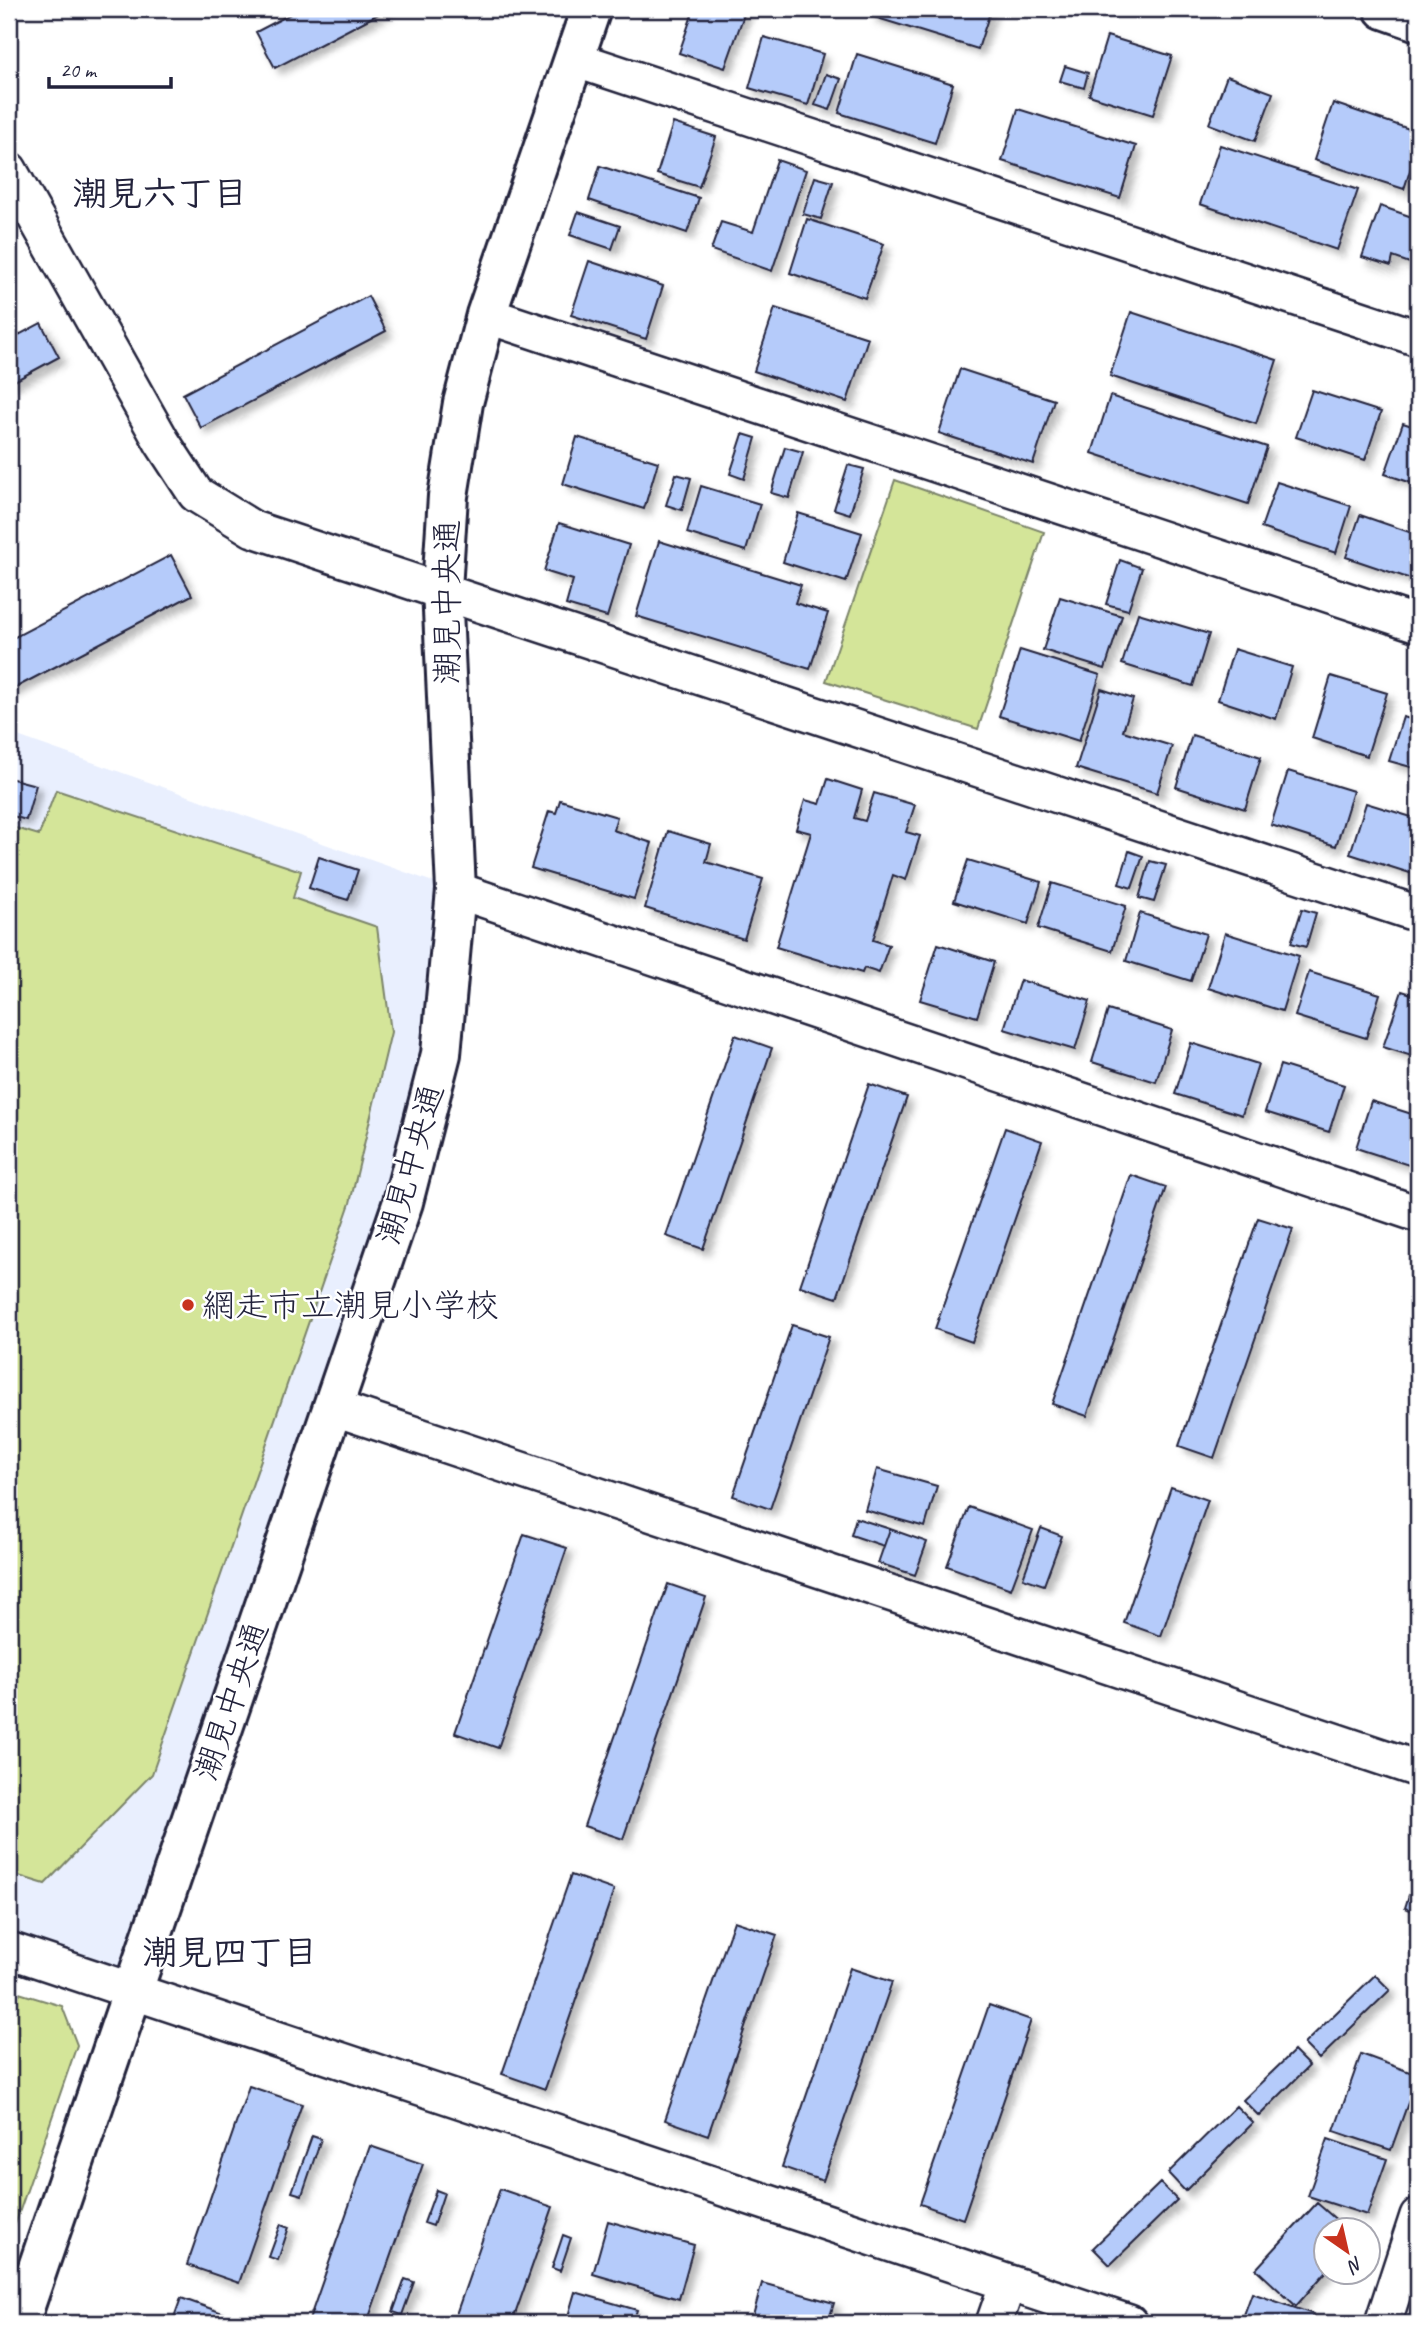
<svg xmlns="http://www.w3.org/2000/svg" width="1427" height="2332" viewBox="0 0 1427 2332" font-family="Caveat,'Klee One',sans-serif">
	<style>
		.built { fill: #e9effe }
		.green { fill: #d4e599; stroke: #7b846a; stroke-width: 2 }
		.building { fill: #b5cbfa; stroke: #22223b; stroke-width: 2; filter: url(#shadow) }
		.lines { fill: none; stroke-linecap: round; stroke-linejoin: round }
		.street-casing { stroke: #22223b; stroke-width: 40 }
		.secondary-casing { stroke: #22223b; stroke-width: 44 }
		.street { stroke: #fff; stroke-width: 35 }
		.secondary { stroke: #fff; stroke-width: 38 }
		.poi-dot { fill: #c8321e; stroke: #fff; stroke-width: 2.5 }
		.labels { text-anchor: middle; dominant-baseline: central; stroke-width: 5; stroke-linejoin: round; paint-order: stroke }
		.street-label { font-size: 33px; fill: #22223b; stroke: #fff }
		.poi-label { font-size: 33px; fill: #22223b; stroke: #fff; text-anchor: start }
		.neighbourhood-label { font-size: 35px; font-weight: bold; fill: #22223b; stroke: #fff }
	</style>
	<defs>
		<filter id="shadow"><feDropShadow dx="6" dy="6" stdDeviation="3.5" flood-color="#0004"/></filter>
	</defs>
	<rect width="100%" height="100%" fill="#fff"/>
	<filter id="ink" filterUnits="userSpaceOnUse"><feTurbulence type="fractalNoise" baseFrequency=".0143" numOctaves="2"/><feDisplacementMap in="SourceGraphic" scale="14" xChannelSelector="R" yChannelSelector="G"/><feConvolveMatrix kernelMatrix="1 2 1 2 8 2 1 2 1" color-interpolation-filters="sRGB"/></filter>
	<g filter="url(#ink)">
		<!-- built -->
		<path class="built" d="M9 733 456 890 441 1054 133 1990 9 1950Z"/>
		<!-- green -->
		<path class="green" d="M895 480 1044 532 978 729 826 681Z
			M56 790 301 871 293 898 377 927 391 1032 350 1203 152 1774 45 1884 9 1873V826L39 835Z
			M9 1990 62 2006 77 2045 9 2242Z"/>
		<!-- building -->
		<path class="building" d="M300 9H388L275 68 256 32Z
			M694 9H746L725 68 679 53Z
			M873 9H991L978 49 871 16Z
			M1107 36 1172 56 1153 115 1089 95Z
			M764 37 823 54 808 105 749 88Z
			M857 54 953 84 935 143 839 113Z
			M1065 66 1088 73 1084 88 1060 81Z
			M826 74 841 79 830 110 815 105Z
			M1227 76 1273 93 1255 141 1209 124Z
			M1333 103 1418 132V146L1404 189 1314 160Z
			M1018 109 1136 146 1120 198 1002 161Z
			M673 123 716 137 699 187 657 174Z
			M1220 145 1358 190 1337 250 1200 204Z
			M777 160 806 170 772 271 711 250 721 222 753 232Z
			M600 166 699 198 687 233 589 200Z
			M815 177 833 182 821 219 803 214Z
			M1380 206 1418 219V266L1393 257 1391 266 1362 257Z
			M578 212 620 226 612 249 570 235Z
			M807 219 884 244 865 298 790 273Z
			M589 261 663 286 646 339 571 315Z
			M368 296 386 331 201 428 183 394Z
			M775 308 868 338 847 402 754 371Z
			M1131 312 1277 360 1256 424 1110 376Z
			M41 323 59 357 9 384V340Z
			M960 369 1054 400 1033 464 939 433Z
			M1312 390 1381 412 1365 460 1296 437Z
			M1110 396 1267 447 1248 504 1092 453Z
			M1403 423 1418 428V485L1385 474Z
			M743 434 756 438 744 479 730 474Z
			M577 437 658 462 644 509 563 484Z
			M785 447 803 452 789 498 771 493Z
			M848 465 864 469 850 514 834 509Z
			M676 474 691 478 682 510 666 505Z
			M1277 482 1351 506 1336 553 1261 528Z
			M701 486 760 504 746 551 687 533Z
			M798 513 862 533 846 582 783 562Z
			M1360 515 1418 535V557L1411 579 1346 557Z
			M559 523 629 545 607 617 566 605 573 580 544 571Z
			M659 541 801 585 795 603 828 613 810 669 636 616Z
			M171 555 192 595 9 691V640Z
			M1120 560 1142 568 1128 610 1106 604Z
			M1060 597 1122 616 1105 669 1043 650Z
			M1138 613 1209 634 1193 686 1122 664Z
			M1234 649 1292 667 1276 719 1218 700Z
			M1020 650 1100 675 1079 741 999 716Z
			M1331 676 1387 693 1367 756 1312 738Z
			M1101 689 1133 699 1123 731 1172 746 1157 793 1076 768Z
			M1403 717 1418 721V769L1389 761Z
			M1192 735 1261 757 1245 809 1176 787Z
			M1288 771 1353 791 1336 846 1271 825Z
			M9 778 36 785 26 820 9 815Z
			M828 779 862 790 854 818 865 821 874 793 915 805 906 832 920 836 906 880 893 875 873 940 889 945 879 973 864 968 862 973 776 947 811 833 796 829 805 800 820 804Z
			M560 800 617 817 613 830 652 843 634 899 531 868 549 811 556 813Z
			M1366 803 1418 819V856L1413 874 1350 854Z
			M668 831 711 844 706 862 763 879 744 939 645 908Z
			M1129 851 1143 856 1132 888 1119 884Z
			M319 857 358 870 348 900 309 888Z
			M968 860 1041 882 1028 924 954 901Z
			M1150 861 1166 865 1154 902 1139 898Z
			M1052 883 1126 906 1112 951 1038 928Z
			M1302 909 1316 913 1306 947 1291 943Z
			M1140 913 1206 934 1191 981 1126 961Z
			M1225 933 1299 956 1282 1011 1208 988Z
			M938 944 994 962 977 1017 920 1000Z
			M1309 972 1380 994 1366 1038 1295 1016Z
			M1020 980 1090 1001 1075 1050 1004 1029Z
			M1402 991 1418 996V1058L1383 1047Z
			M1108 1010 1172 1030 1156 1082 1092 1062Z
			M735 1035 772 1048 703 1249 666 1236Z
			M1191 1043 1258 1064 1242 1115 1175 1094Z
			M1280 1065 1344 1085 1329 1132 1265 1112Z
			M869 1084 907 1097 837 1298 800 1286Z
			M1371 1101 1418 1116V1168L1356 1148Z
			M1005 1128 1042 1141 972 1342 935 1329Z
			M1131 1175 1166 1187 1087 1416 1052 1404Z
			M1258 1218 1293 1229 1214 1458 1179 1446Z
			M792 1325 829 1337 770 1509 733 1496Z
			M877 1469 937 1486 925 1527 865 1510Z
			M1171 1487 1208 1500 1161 1636 1124 1623Z
			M969 1507 1033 1530 1011 1589 947 1566Z
			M856 1518 890 1529 884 1546 851 1535Z
			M1041 1528 1062 1536 1044 1585 1023 1578Z
			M890 1529 927 1542 915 1575 878 1563Z
			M524 1534 567 1548 498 1748 455 1733Z
			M668 1584 706 1597 623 1839 584 1826Z
			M571 1875 614 1890 545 2089 502 2074Z
			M1414 1879 1418 1880V1913L1405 1908Z
			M734 1921 777 1935 708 2135 665 2120Z
			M850 1968 892 1982 823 2181 782 2167Z
			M1375 1975 1390 1990 1319 2059 1304 2044Z
			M989 2005 1031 2020 963 2219 920 2204Z
			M1294 2051 1309 2066 1259 2116 1243 2100Z
			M1361 2054 1418 2075 1391 2150 1334 2131Z
			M249 2086 302 2104 239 2283 187 2265Z
			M1236 2106 1253 2123 1185 2191 1168 2173Z
			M312 2136 321 2139 302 2195 292 2192Z
			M1328 2139 1387 2159 1367 2215 1308 2196Z
			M370 2146 423 2164 367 2323H308Z
			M1160 2183 1177 2200 1110 2265 1093 2248Z
			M500 2189 553 2207 512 2323H453Z
			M436 2190 444 2193 433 2226 424 2223Z
			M1317 2203 1348 2230H1326V2272L1296 2306 1256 2269Z
			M608 2221 694 2245 679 2299 593 2274Z
			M281 2224 289 2227 278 2260 269 2257Z
			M563 2235 571 2238 560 2271 552 2268Z
			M405 2279 414 2282 402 2315 393 2312Z
			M762 2283 834 2303 828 2323H751Z
			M575 2292 637 2310 633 2323H566Z
			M1252 2293 1313 2314 1310 2323H1241Z
			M181 2298 234 2317 231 2323H172Z"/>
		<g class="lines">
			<defs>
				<path id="street" d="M574 59 1418 338
					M9 170 162 442 196 494 253 529 1418 914
					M486 315 1418 624
					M456 890 1418 1214
					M332 1407 1418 1769
					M9 1950 1129 2323
					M994 2323 1008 2283
					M1383 2323 1418 2216"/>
				<path id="secondary" d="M1384 9 1418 21
					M19 2323 403 1202 441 1054 456 890 442 589 448 496 463 403 486 315 591 9"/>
			</defs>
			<!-- street casing -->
			<use href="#street" class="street-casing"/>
			<!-- secondary casing -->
			<use href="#secondary" class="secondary-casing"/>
			<!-- street -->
			<use href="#street" class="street"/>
			<!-- secondary -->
			<use href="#secondary" class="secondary"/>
		</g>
	</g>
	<!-- markers -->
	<circle class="poi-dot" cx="188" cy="1305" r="7"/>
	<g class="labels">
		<!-- street labels -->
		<g class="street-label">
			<text transform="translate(447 602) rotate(-90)">潮見中央通</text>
			<text transform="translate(410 1164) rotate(-74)">潮見中央通</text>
			<text transform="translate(231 1701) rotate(-71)">潮見中央通</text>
		</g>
		<!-- poi labels -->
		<g class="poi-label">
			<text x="202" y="1305">網走市立潮見小学校</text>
		</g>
		<!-- neighbourhood labels -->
		<g class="neighbourhood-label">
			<text x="160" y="193">潮見六丁目</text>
			<text x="230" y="1952">潮見四丁目</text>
		</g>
	</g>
	<!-- margin -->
	<rect width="1427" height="2332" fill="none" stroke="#fff" stroke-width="35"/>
	<rect x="18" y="18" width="1392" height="2297" fill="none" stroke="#22223b" stroke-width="2.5" filter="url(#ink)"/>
	<!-- north arrow -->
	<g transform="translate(1347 2251) rotate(146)"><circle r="33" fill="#ffffff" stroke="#a7a7b1" stroke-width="2"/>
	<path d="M0-5L12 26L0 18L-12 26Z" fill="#c8321e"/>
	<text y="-10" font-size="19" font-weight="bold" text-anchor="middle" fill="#22223b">N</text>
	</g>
	<!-- scale -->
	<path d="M49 77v10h122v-10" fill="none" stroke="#22223b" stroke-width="3.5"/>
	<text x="60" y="77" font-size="21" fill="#22223b" stroke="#ffffff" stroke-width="5" paint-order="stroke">20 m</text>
</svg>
